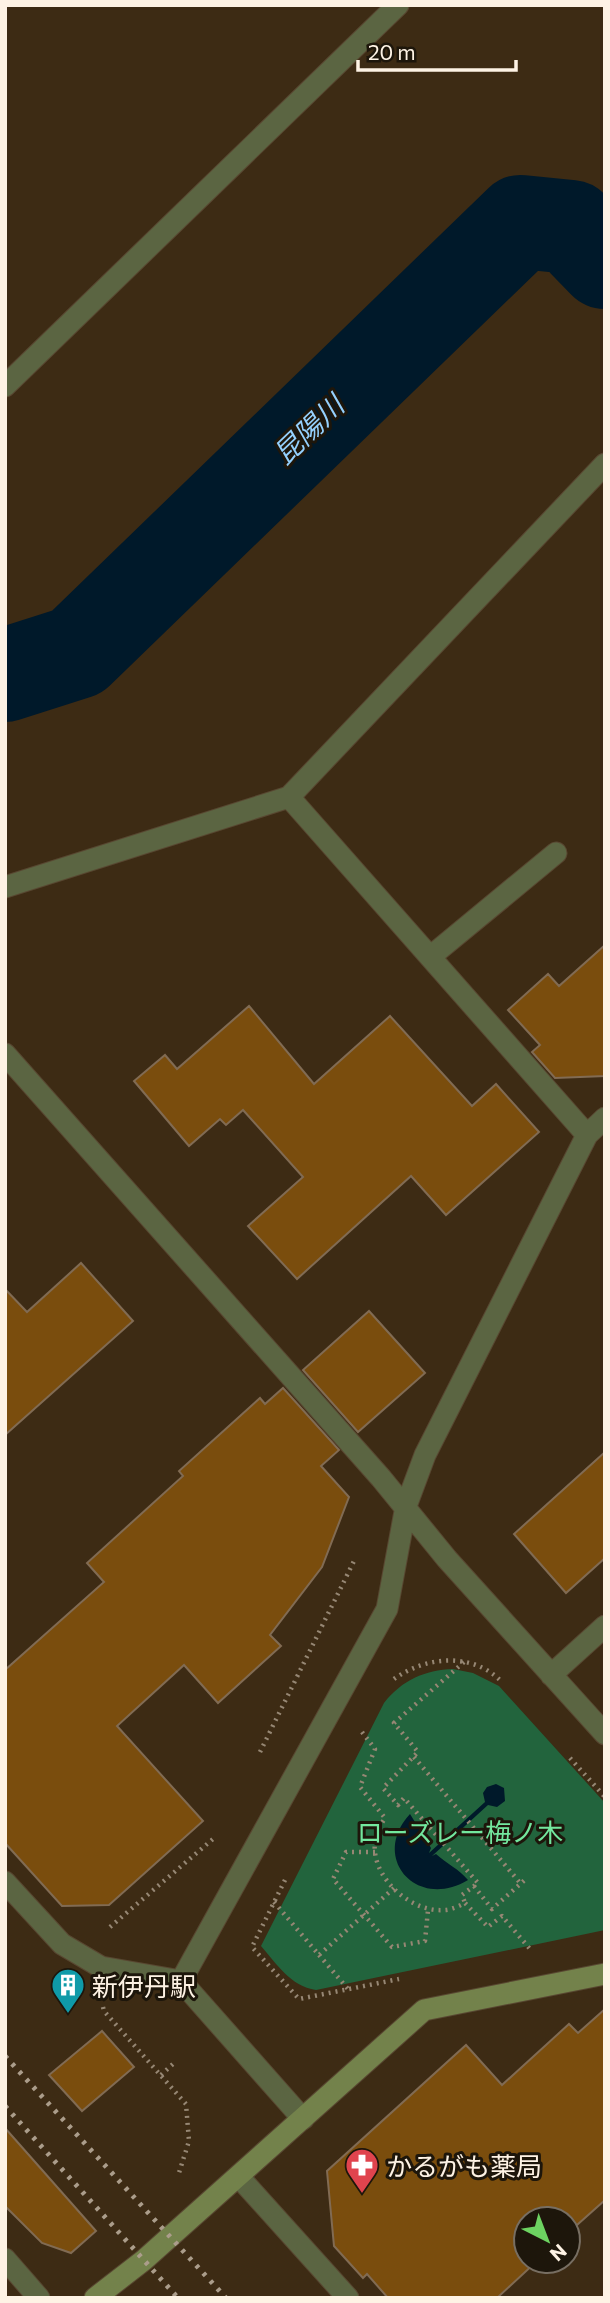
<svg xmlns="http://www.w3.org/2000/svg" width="610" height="2303" viewBox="0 0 610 2303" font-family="Commissioner,'Noto Sans JP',sans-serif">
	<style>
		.green { fill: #22643d }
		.water { fill: #00192a }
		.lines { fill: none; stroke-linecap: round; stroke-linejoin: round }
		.river { stroke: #00192a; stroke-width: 94 }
		.building { fill: #7a4d0d; stroke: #816b53; stroke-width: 2 }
		.street-casing { stroke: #584731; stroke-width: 23 }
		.secondary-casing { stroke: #584731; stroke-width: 23 }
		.path { stroke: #968774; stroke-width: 4.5; stroke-dasharray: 2 5; stroke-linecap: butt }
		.street { stroke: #5b6542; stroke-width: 21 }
		.secondary { stroke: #73824b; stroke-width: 21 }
		.rail { stroke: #ab9d8b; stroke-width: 5; stroke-dasharray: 3.5 7; stroke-linecap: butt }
		.labels { text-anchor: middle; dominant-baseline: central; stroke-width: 6; stroke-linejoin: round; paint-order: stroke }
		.park-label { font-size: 26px; fill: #73e79e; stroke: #1d160b }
		.poi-label { font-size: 26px; fill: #fef3e5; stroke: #1d160b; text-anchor: start }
		.water-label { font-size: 28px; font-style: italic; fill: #94d0fd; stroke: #1d160b }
	</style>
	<rect width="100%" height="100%" fill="#3d2b14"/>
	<!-- green -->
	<path class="green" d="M453 1669 473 1673 499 1686 605 1803V1930L316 1990C290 1986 277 1964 261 1946L384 1703C402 1680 425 1670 453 1669Z"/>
	<!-- water -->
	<path class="water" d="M496 1784 504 1788 505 1801 497 1807 488 1805 432 1856 436 1854C447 1864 459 1869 468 1880 416 1911 370 1857 410 1814L431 1848 429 1853 485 1802 483 1793 487 1787Z"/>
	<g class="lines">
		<!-- river -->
		<path class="river" d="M5 675 77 652 521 222 571 227 605 262"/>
	</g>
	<!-- building -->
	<path class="building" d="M605 945V1076L555 1078 532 1052 540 1045 508 1010 548 974 559 986Z
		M249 1006 314 1084 390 1016 472 1106 496 1084 539 1132 446 1215 411 1176 297 1279 248 1226 303 1177 243 1110 226 1125 220 1119 189 1146 134 1081 165 1055 177 1069Z
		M81 1263 133 1321 5 1435V1289L27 1312Z
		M369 1311 425 1373 358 1432 303 1370Z
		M283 1388 339 1450 321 1466 349 1497 322 1567 270 1635 281 1646 218 1703 184 1665 117 1726 203 1821 109 1905 62 1906 5 1843V1670L104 1582 87 1563 183 1476 179 1471 260 1398 265 1404Z
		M605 1452V1558L566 1593 514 1534Z
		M605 2009V2200L568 2233V2219H526V2261H537L497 2298H388L367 2274 363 2278 334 2246 327 2171 466 2045 502 2085 569 2024 578 2033Z
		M102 2031 134 2067 82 2111 49 2075Z
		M5 2128 96 2231 71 2253 42 2243 5 2206Z"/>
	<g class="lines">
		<defs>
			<path id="street" d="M5 386 398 5
				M289 797 587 1135
				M5 887 289 797 605 464
				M430 957 556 853
				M5 1054 381 1478 447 1559 605 1734
				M551 1675 605 1626
				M5 1882 62 1944 101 1967 181 1981
				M303 2119 181 1981 387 1609 406 1506 425 1455 587 1135 605 1118
				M239 2177 348 2298
				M5 2259 39 2298"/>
			<path id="secondary" d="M95 2298 144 2260 424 2010 605 1974"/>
		</defs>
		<!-- street casing -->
		<use href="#street" class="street-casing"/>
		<!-- secondary casing -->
		<use href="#secondary" class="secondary-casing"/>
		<!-- path -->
		<path class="path" d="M464 1662 394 1723 418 1752 383 1788 398 1805 404 1798 478 1883 462 1895 465 1903
			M394 1679C426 1656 472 1652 501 1681
			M362 1732 375 1749 360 1787 385 1818C382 1823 378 1828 377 1833 364 1871 408 1913 444 1910 451 1910 459 1906 465 1903L488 1927 502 1916 530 1949
			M260 1752 355 1559
			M414 1757 521 1884
			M570 1758 605 1797
			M375 1852H346L333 1879 392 1947 425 1941 428 1910
			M285 1880 252 1947 299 1999 399 1979
			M474 1886 492 1909 527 1878
			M274 1902 319 1955 394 1888
			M110 1927 213 1839
			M319 1955 348 1989
			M103 2007 104 2011 186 2104 189 2141 178 2176
			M161 2075 174 2063"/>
		<!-- street -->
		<use href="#street" class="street"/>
		<!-- secondary -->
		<use href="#secondary" class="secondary"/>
		<!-- rail -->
		<path class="rail" d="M5 2056 226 2298
			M5 2106 178 2298"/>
	</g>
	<!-- icons -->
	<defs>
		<symbol id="building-pin" viewBox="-11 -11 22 30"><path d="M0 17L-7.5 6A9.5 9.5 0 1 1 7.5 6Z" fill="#0f9aa8" stroke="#1d160b"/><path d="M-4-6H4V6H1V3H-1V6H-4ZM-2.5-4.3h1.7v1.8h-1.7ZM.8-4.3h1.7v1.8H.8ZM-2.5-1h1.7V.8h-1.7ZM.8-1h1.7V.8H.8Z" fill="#fff"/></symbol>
		<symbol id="pharmacy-pin" viewBox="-11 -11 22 30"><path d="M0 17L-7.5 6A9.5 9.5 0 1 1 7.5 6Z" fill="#e0444e" stroke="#1d160b"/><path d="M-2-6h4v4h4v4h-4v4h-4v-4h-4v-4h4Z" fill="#fff"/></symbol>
	</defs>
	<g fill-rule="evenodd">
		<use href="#building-pin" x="49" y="1966" width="38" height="52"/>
		<use href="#pharmacy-pin" x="343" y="2146" width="38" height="52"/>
	</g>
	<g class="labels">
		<!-- park labels -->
		<g class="park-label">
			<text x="460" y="1831">ローズレー梅ノ木</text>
		</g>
		<!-- poi labels -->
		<g class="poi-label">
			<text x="92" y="1985">新伊丹駅</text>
			<text x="386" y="2165">かるがも薬局</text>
		</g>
		<!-- water labels -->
		<g class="water-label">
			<text transform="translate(308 429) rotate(-44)">昆陽川</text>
		</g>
	</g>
	<!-- border -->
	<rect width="610" height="2303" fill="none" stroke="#fef3e5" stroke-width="14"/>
	<!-- north arrow -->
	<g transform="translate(547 2240) rotate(138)"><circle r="33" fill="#1d160b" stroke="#776e62" stroke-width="2"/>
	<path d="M0-5L12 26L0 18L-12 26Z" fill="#6dd361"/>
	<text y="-10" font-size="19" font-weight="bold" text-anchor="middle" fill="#fef3e5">N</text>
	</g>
	<!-- scale -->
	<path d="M358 60v10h158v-10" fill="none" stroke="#fef3e5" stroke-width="3.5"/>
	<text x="368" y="60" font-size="21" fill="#fef3e5" stroke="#1d160b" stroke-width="5" paint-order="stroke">20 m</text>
</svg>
